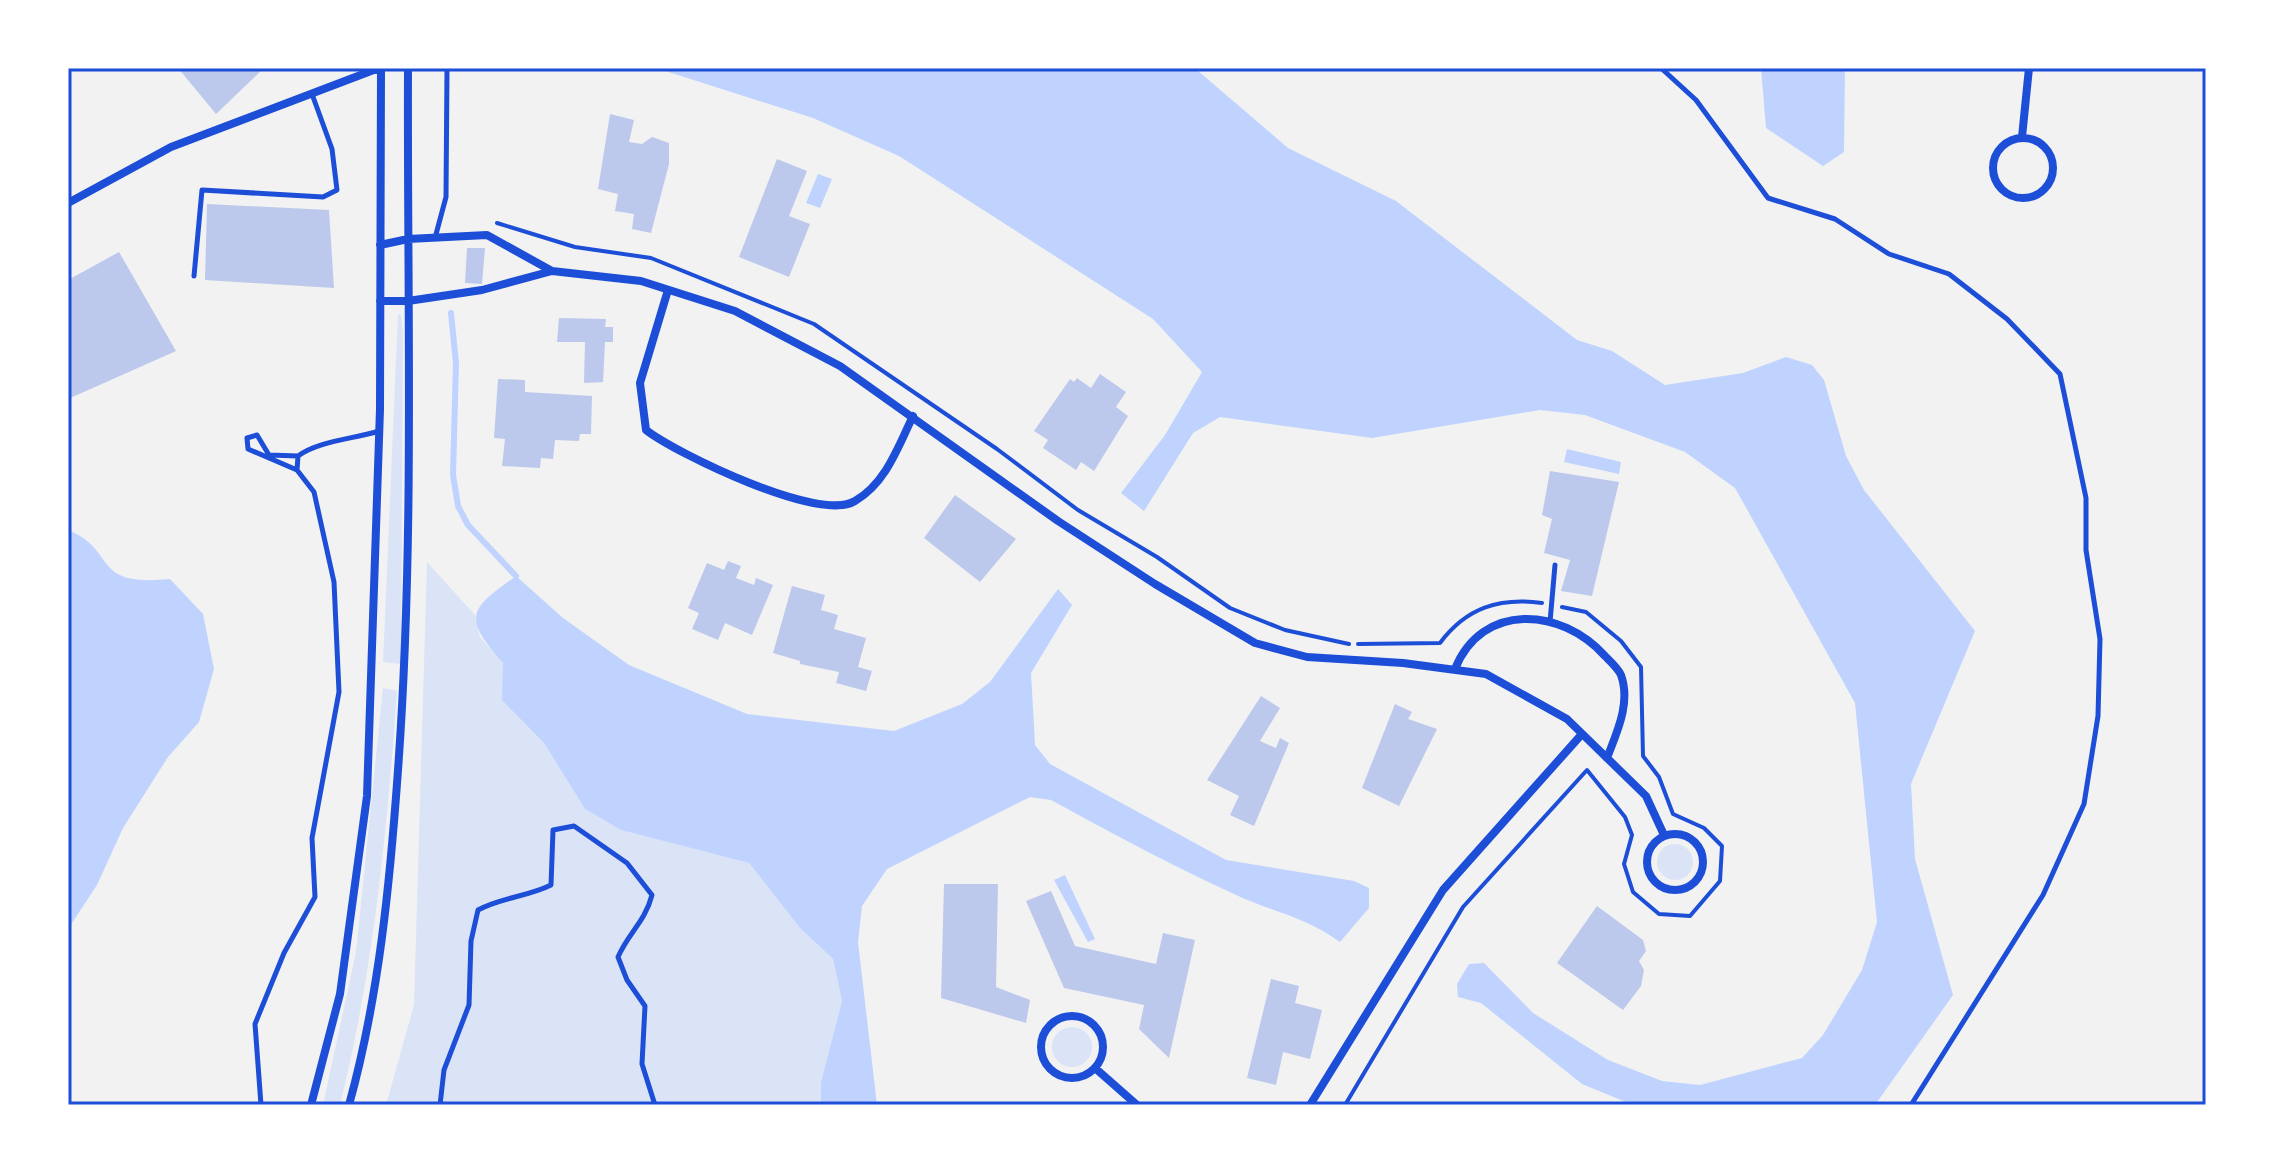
<svg xmlns="http://www.w3.org/2000/svg" width="2274" height="1173" viewBox="0 0 2274 1173" font-family="'DejaVu Sans',sans-serif">
	<style>
		.green { fill: #dbe4f7 }
		.water { fill: #bfd3fe }
		.lines { fill: none; stroke-linecap: round; stroke-linejoin: round }
		.stream { stroke: #bfd3fe; stroke-width: 6 }
		.building { fill: #bdc9ec }
		.path { stroke: #1d4ed8; stroke-width: 4 }
		.service { stroke: #1d4ed8; stroke-width: 5 }
		.minor { stroke: #1d4ed8; stroke-width: 8 }
		.neatline { fill: none; stroke: #1d4ed8; stroke-width: 3 }
	</style>
	<rect width="100%" height="100%" fill="#f2f2f2"/>
	<!-- green -->
	<path class="green" d="M398 314 401 315 403 332 401 664 383 662Z
		M427 562 475 615 480 637 503 663V700L544 743 585 809 621 830 749 863 800 928 833 959 842 1001 821 1082V1105H386L414 1005Z
		M383 688 397 691C387 830 374 969 340 1105H323L356 952Z
		M1657 862a18 18 0 1 1 36 0a18 18 0 1 1-36 0Z
		M1052 1047a20 20 0 1 1 40 0a20 20 0 1 1-40 0Z"/>
	<!-- water -->
	<path class="water" d="M656 68 1197 70 1288 148 1396 201 1577 340 1612 351 1665 385 1743 373 1786 357 1812 365 1824 380 1846 456 1864 490 1975 631 1911 784 1915 859 1953 995 1875 1105H1633L1582 1084 1481 1003 1458 997 1457 984 1469 964 1484 963 1533 1013 1608 1060 1662 1081 1700 1085 1802 1058 1823 1035 1862 970 1877 922 1855 703 1735 488 1685 452 1585 415 1540 410 1372 438 1220 417 1193 433 1144 511 1121 493 1165 435 1202 372 1153 319 899 156 813 118Z
		M1761 68H1845L1844 152 1823 166 1766 128Z
		M818 174 832 179 820 208 806 203Z
		M1567 449 1621 462 1619 474 1564 462Z
		M68 530C119 551 89 587 170 579L203 614 214 669 199 722 168 757 123 828 97 885 68 929Z
		M516 576 563 618 629 665 747 714 894 731 962 704 990 682 1058 589 1072 605 1031 673 1035 745 1050 764 1226 860 1354 881 1369 888V908L1340 942C1304 916 1272 912 1234 894 1171 865 1111 833 1051 800L1030 797 887 869 862 906 858 942 877 1105H821V1082L842 1001 833 959 800 928 749 863 621 830 585 809 544 743 502 700 503 663C462 616 469 610 516 576Z
		M1065 875 1095 939 1088 942 1054 880Z"/>
	<g class="lines">
		<!-- stream -->
		<path class="stream" d="M451 313 456 363 453 475 458 506 468 525 516 576"/>
	</g>
	<!-- building -->
	<path class="building" d="M178 68H264L216 114Z
		M610 114 634 120 629 142 642 144 652 137 669 143V164L651 233 632 229 634 214 615 211 618 194 598 189Z
		M777 159 807 171 789 216 810 224 789 277 739 257Z
		M207 204 329 210 334 288 205 280Z
		M467 248H485L482 284 465 283Z
		M119 252 176 351 68 399V280Z
		M559 318 606 319 605 327H613V342H605L603 382 584 383 585 342H557Z
		M1100 374 1126 392 1116 407 1128 416 1094 471 1081 462 1076 470 1043 448 1048 440 1034 431 1070 379 1074 382 1077 378 1091 388Z
		M498 379 525 380V392L592 396 591 434H580L579 441 555 440 553 459 541 458 540 468 502 466 505 439 494 438Z
		M1550 471 1619 482 1592 596 1561 591 1570 560 1544 553 1552 519 1542 515Z
		M955 495 1016 539 980 582 924 538Z
		M728 561 741 566 736 578 754 585 756 578 773 585 752 635 725 623 718 640 692 629 699 613 688 608 707 563 724 570Z
		M792 586 825 595 821 610 838 615 834 629 866 638 858 667 872 671 866 691 836 683 839 672 800 664V661L773 653Z
		M1261 696 1280 708 1260 741 1276 748 1280 738 1289 743 1254 826 1230 815 1239 796 1207 780Z
		M1395 704 1412 712 1408 719 1437 729 1399 806 1362 788Z
		M944 884H998L996 987 1030 1000 1026 1023 941 998Z
		M1051 891 1075 946 1156 964 1163 933 1195 940 1169 1058 1139 1029 1144 1005 1064 988 1026 901Z
		M1597 906 1643 940 1646 951 1639 961 1644 970 1641 986 1623 1010 1557 963Z
		M1271 979 1299 986 1295 1003 1322 1010 1310 1059 1283 1052 1276 1085 1247 1078Z"/>
	<g class="lines">
		<!-- path -->
		<path class="path" d="M497 223 575 247 651 258 814 324 997 449 1078 510 1157 557 1230 608 1285 630 1349 644
			M1358 644 1440 643C1466 608 1499 597 1542 603
			M1345 1105 1463 907 1587 770 1625 817 1632 835 1624 864 1633 892 1659 914 1690 916 1720 881 1722 846 1704 828 1673 814 1659 777 1643 756 1641 667 1621 641 1586 612 1562 607"/>
		<!-- service -->
		<path class="service" d="M1661 68 1696 100 1768 198 1835 219 1889 254 1949 274 2007 319 2060 374 2086 498V550L2100 639 2098 716 2084 804 2043 895 1911 1105
			M435 238 446 197 447 68
			M194 276 202 190 323 197 337 190 332 149 312 94
			M298 456C318 441 353 439 379 431
			M1550 622 1555 565
			M261 1105 255 1024 284 953 315 897 312 838 339 692 334 582 314 492 297 470 248 449 247 438 257 435 269 455 298 456 297 470
			M440 1105 444 1070 469 1005 471 941 478 910C502 897 527 897 551 885L553 830 574 826 627 863 652 895C645 922 629 932 618 957L627 980 645 1006 642 1064 655 1105"/>
		<!-- minor -->
		<path class="minor" d="M2022 137 2029 68
			M1993 168a30 30 0 1 1 60 0a30 30 0 1 1-60 0Z
			M68 203 171 147 379 68
			M380 245 408 239 487 235 552 271
			M668 290 640 383 646 430C677 454 820 523 855 501 886 483 898 447 913 416
			M380 301H408L482 290 552 271 641 281 735 311 840 366 1058 521 1155 584 1255 643 1307 657 1403 663 1486 674 1567 719 1646 796 1664 835
			M1455 669C1482 602 1561 607 1605 656 1610 661 1618 668 1621 675 1631 703 1617 732 1607 758
			M1647 862a28 28 0 1 1 56 0a28 28 0 1 1-56 0Z
			M1041 1047a31 31 0 1 1 62 0a31 31 0 1 1-62 0Z
			M1095 1068 1137 1105
			M311 1105 340 994 367 796 380 409 381 68
			M349 1105C379 997 390 882 398 770 415 537 407 302 408 68
			M1310 1105 1443 890 1582 734"/>
	</g>
	<!-- border -->
	<rect width="2274" height="1173" fill="none" stroke="#ffffff" stroke-width="140"/>
	<rect x="70" y="70" width="2134" height="1033" class="neatline"/>
</svg>
